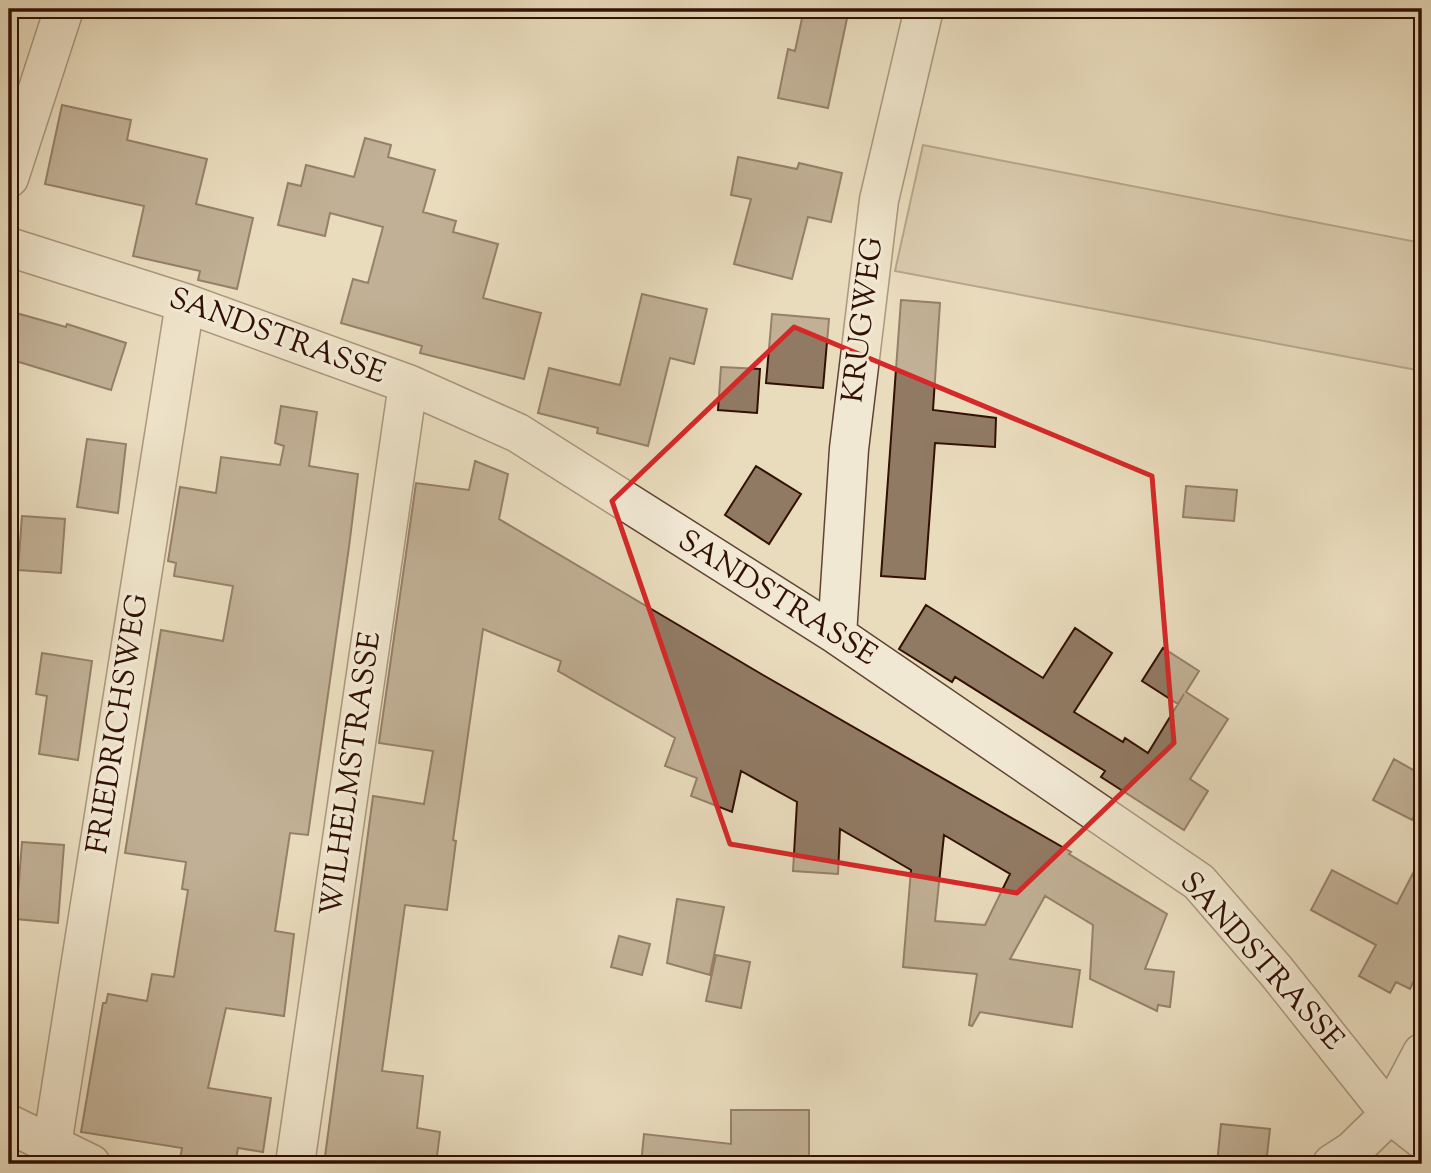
<svg xmlns="http://www.w3.org/2000/svg" width="1431" height="1173" viewBox="0 0 1431 1173" font-family="'Sorts Mill Goudy',serif">
	<style>
		.green { fill: #cab99d; stroke: #7e6450; stroke-width: 2 }
		.building { fill: #917a64; stroke: #321003; stroke-width: 2; fill-rule: evenodd }
		.lines { fill: none; stroke-linecap: round; stroke-linejoin: round }
		.street-casing { stroke: #604332; stroke-width: 41 }
		.street { stroke: #f1e8d4; stroke-width: 38 }
		.marked { fill: none; stroke: #d62828; stroke-width: 5; stroke-linejoin: round }
		.labels { text-anchor: middle; dominant-baseline: central; stroke-width: 6; stroke-linejoin: round; paint-order: stroke }
		.street-label { font-size: 30px; fill: #321003; stroke: #f1e8d4 }
	</style>
	<rect width="100%" height="100%" fill="#e9dcbd"/>
	<filter id="stains"><feTurbulence type="fractalNoise" baseFrequency=".00286" numOctaves="4"/><feColorMatrix values="0 0 0 0 .2 0 0 0 0 .09 0 0 0 0 .02 0 0 0 .5 -.17"/></filter>
	<radialGradient id="worn" r=".72"><stop offset=".6" stop-color="#630" stop-opacity="0"/><stop offset="1" stop-color="#630" stop-opacity=".3"/></radialGradient>
	<!-- green -->
	<path class="green" d="M923 145 1422 243V371L895 271Z"/>
	<!-- building -->
	<path class="building" d="M804 9H849L828 108 778 98 788 49 795 51Z
		M62 105 131 120 127 140 207 159 196 204 253 218 237 289 198 280 200 271 133 256 144 206 45 184Z
		M365 138 391 145 388 157 435 170 423 212 456 221 453 232 498 244 483 298 541 313 524 379 420 353 422 346 341 323 353 279 368 283 383 227 330 213 325 236 278 225 288 183 301 186 306 165 354 177Z
		M738 157 797 169 799 163 842 173 831 222 808 217 792 279 734 264 751 199 731 195Z
		M642 294 707 309 694 364 670 358 648 446 597 433 598 428 538 413 549 368 620 385Z
		M901 300 940 303 933 410 996 418 995 447 935 443 925 579 881 576Z
		M9 311 66 327 67 324 126 343 111 390 9 359Z
		M772 314 829 319 823 388 766 383Z
		M721 367 760 369 757 413 718 410Z
		M281 406 317 412 309 466 358 474 349 547 308 835 290 833 275 931 294 934 284 1016 226 1008 208 1088 271 1098 263 1152 238 1148 235 1164H179L182 1148 81 1132 103 1003H106L108 994 147 1001 152 974 174 977 188 890 182 889 186 862 125 853 161 630 223 641 233 586 174 576 176 563 168 561 180 487 216 493 221 457 280 465 284 446 275 443Z
		M87 439 126 444 118 513 77 507Z
		M475 461 508 474 499 519 763 675 1071 852 1069 854 1167 914 1145 969 1174 972 1170 1007 1158 1005 1157 1011 1090 979 1093 925 1045 896 1010 959 1080 970 1072 1027 980 1012 972 1026 969 1025 977 974 903 967 911 870 840 829 838 874 793 871 797 802 741 771 732 812 691 796 697 778 665 766 675 738 558 671 561 661 483 629 453 840 456 841 447 910 405 905 382 1071 423 1076 417 1128 440 1132 436 1164H324L373 796 424 804 433 751 379 743 416 483 469 490ZM944 835 1010 874 985 925 935 921Z
		M756 466 801 494 769 544 725 515Z
		M1186 486 1237 490 1234 521 1183 517Z
		M22 516 65 519 61 573 18 570Z
		M926 605 1043 678 1075 628 1112 653 1074 712 1123 742 1125 738 1148 753 1184 694 1178 704 1142 681 1163 648 1199 671 1186 692 1228 719 1190 779 1208 791 1184 830 1101 777 1105 771 955 677 952 682 899 649Z
		M42 653 92 661 78 760 39 754 47 696 36 694Z
		M1394 759 1422 775V800L1412 820 1373 800Z
		M22 842 64 845 58 923 16 919Z
		M1422 856V964L1410 989 1396 982 1390 993 1359 976 1376 945 1311 910 1332 870 1397 904Z
		M677 899 724 907 710 975 667 963Z
		M619 936 650 944 642 975 611 967Z
		M716 955 750 962 741 1008 706 1001Z
		M731 1110H809V1164H641L644 1134 731 1144Z
		M1221 1124 1270 1129 1266 1164H1217Z"/>
	<g class="lines">
		<defs>
			<path id="street" d="M9 178 64 9
				M9 247 185 303 408 384 518 433 837 635 1199 882 1276 971 1390 1114 1422 1139
				M837 635 849 449 879 200 924 9
				M9 1124 91 1164
				M52 1145 185 303
				M295 1164 408 384
				M1332 1164 1352 1151 1390 1114 1422 1053"/>
		</defs>
		<!-- street casing -->
		<use href="#street" class="street-casing"/>
		<!-- street -->
		<use href="#street" class="street"/>
	</g>
	<!-- marked area -->
	<path d="M0 0H1431V1173H0ZM794 327 1152 476 1174 743 1017 893 730 844 612 501Z" fill="#e9dcbd" fill-opacity=".55" fill-rule="evenodd"/>
	<path class="marked" d="M794 327 1152 476 1174 743 1017 893 730 844 612 501Z"/>
	<g class="labels">
		<!-- street labels -->
		<g class="street-label">
			<text transform="translate(864 320) rotate(-83)">KRUGWEG</text>
			<text transform="translate(277 337) rotate(20)">SANDSTRASSE</text>
			<text transform="translate(777 599) rotate(32)">SANDSTRASSE</text>
			<text transform="translate(119 724) rotate(-81)">FRIEDRICHSWEG</text>
			<text transform="translate(352 774) rotate(-82)">WILHELMSTRASSE</text>
			<text transform="translate(1261 962) rotate(48)">SANDSTRASSE</text>
		</g>
	</g>
	<!-- margin -->
	<rect width="1431" height="1173" fill="none" stroke="#e9dcbd" stroke-width="35"/>
	<rect x="10" y="10" width="1410" height="1152" fill="none" stroke="#321003" stroke-width="3.5"/>
	<rect x="18" y="18" width="1396" height="1138" fill="none" stroke="#321003" stroke-width="2"/>
	<rect width="100%" height="100%" filter="url(#stains)"/>
	<rect width="100%" height="100%" fill="url(#worn)"/>
</svg>
